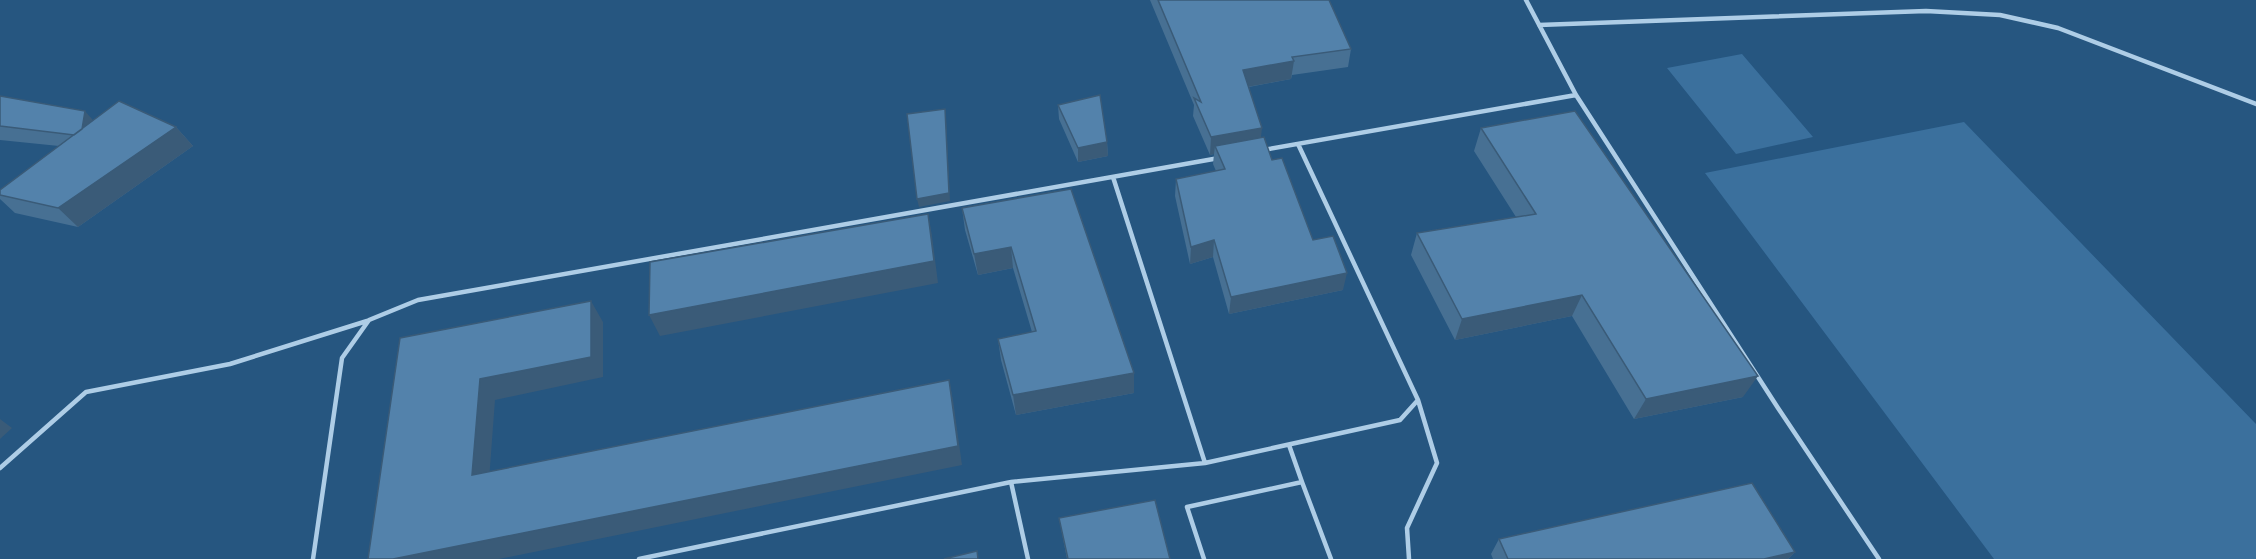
<svg xmlns="http://www.w3.org/2000/svg" width="2256" height="559" viewBox="0 0 2256 559" font-family="Karla,sans-serif">
	<style>
		.green { fill: #3b709d }
		.lines { fill: none; stroke-linecap: round; stroke-linejoin: round }
		.service { stroke: #aecde6; stroke-width: 4.5 }
		.wall { fill: #477093 }
		.shaded-wall { fill: #3a5b78 }
		.building { fill: #5382ab; stroke: #3a5b78; stroke-width: 1.5 }
	</style>
	<rect width="100%" height="100%" fill="#265680"/>
	<!-- green -->
	<path class="green" d="M1742 54 1813 137 1736 154 1667 68Z
		M1964 122 2256 424V559H1994L1705 173Z"/>
	<g class="lines">
		<!-- service -->
		<path class="service" d="M1526 0 1576 95 1778 408 1879 559
			M1539 25 1926 11 2000 15 2058 28 2256 104
			M1263 150 1576 95
			M1113 177 1205 463
			M1289 445 1302 482
			M0 468 86 392 230 364 367 321
			M1011 482 1028 559
			M313 559 342 358 369 320 418 300 1219 158
			M639 559 1011 482 1205 463 1400 420 1418 400 1298 144
			M1204 559 1187 507 1302 482 1331 559
			M1409 559 1407 528 1437 463 1418 400"/>
	</g>
	<!-- wall -->
	<path class="wall" d="M1150 0H1329L1351 49 1348 67 1292 75 1291 79 1249 87 1261 138 1313 240 1343 290 1229 314 1213 257 1190 264 1175 196 1176 179 1216 171 1213 164 1214 154 1210 155 1193 116 1194 105Z
		M0 96 93 121 176 127 193 146 78 227 15 213 0 199V190L59 146 0 140Z
		M1058 105 1107 142 1108 156 1078 162 1059 119Z
		M1481 128 1743 397 1634 419 1572 316 1455 340 1411 255 1417 233 1516 217 1474 151Z
		M1071 189 1134 373V393L1016 415 1001 360 998 339 1032 332 1013 268 978 275 965 230 962 208Z
		M1059 518 1170 559H1067Z
		M1499 539 1795 552 1788 559H1493L1491 554Z"/>
	<!-- shaded-wall -->
	<path class="shaded-wall" d="M1294 61 1291 79 1241 88 1243 70Z
		M945 109 946 118 950 201 919 207 917 199Z
		M85 111 98 126 81 136Z
		M176 127 193 146 78 227 58 208Z
		M1262 128 1260 146H1215L1214 154 1210 155 1211 137Z
		M1107 142 1108 156 1078 162V148Z
		M928 214 932 236 938 283 660 336 649 315Z
		M1214 240 1213 257 1190 264 1191 247Z
		M1011 247 1013 268 978 275 974 254Z
		M1347 273 1343 290 1229 314 1231 297Z
		M1582 295 1572 316 1455 340 1462 319Z
		M591 301 603 322V377L495 400 488 494 472 475 480 379Z
		M1134 373V393L1016 415 1013 395Z
		M1758 376 1743 397 1634 419 1646 399Z
		M949 380 953 400 962 465 499 559H393Z
		M0 419 12 428 0 439Z
		M1795 552 1788 559H1764Z"/>
	<!-- building -->
	<path class="building" d="M1158 0H1329L1351 49 1292 57 1294 61 1243 70 1262 128 1211 137 1194 98 1201 102Z
		M1100 95 1107 142 1078 148 1058 105Z
		M0 96 85 111 82 129 74 135 0 126Z
		M119 101 176 127 58 208 0 195V190Z
		M945 109 949 193 917 199 907 114Z
		M1575 111 1758 376 1646 399 1582 295 1462 319 1417 233 1536 214 1481 128Z
		M1264 137 1272 160 1282 158 1313 240 1333 236 1347 273 1231 297 1214 240 1191 247 1176 179 1225 169 1215 146Z
		M1071 189 1134 373 1013 395 998 339 1036 331 1011 247 974 254 962 208Z
		M928 214 934 261 649 315 650 262Z
		M591 301V357L480 379 472 475 949 380 958 446 393 559H368L400 338Z
		M1752 483 1795 552 1764 559H1508L1499 539Z
		M1155 500 1170 559H1068L1059 518Z
		M977 551 978 559H944Z"/>
</svg>
